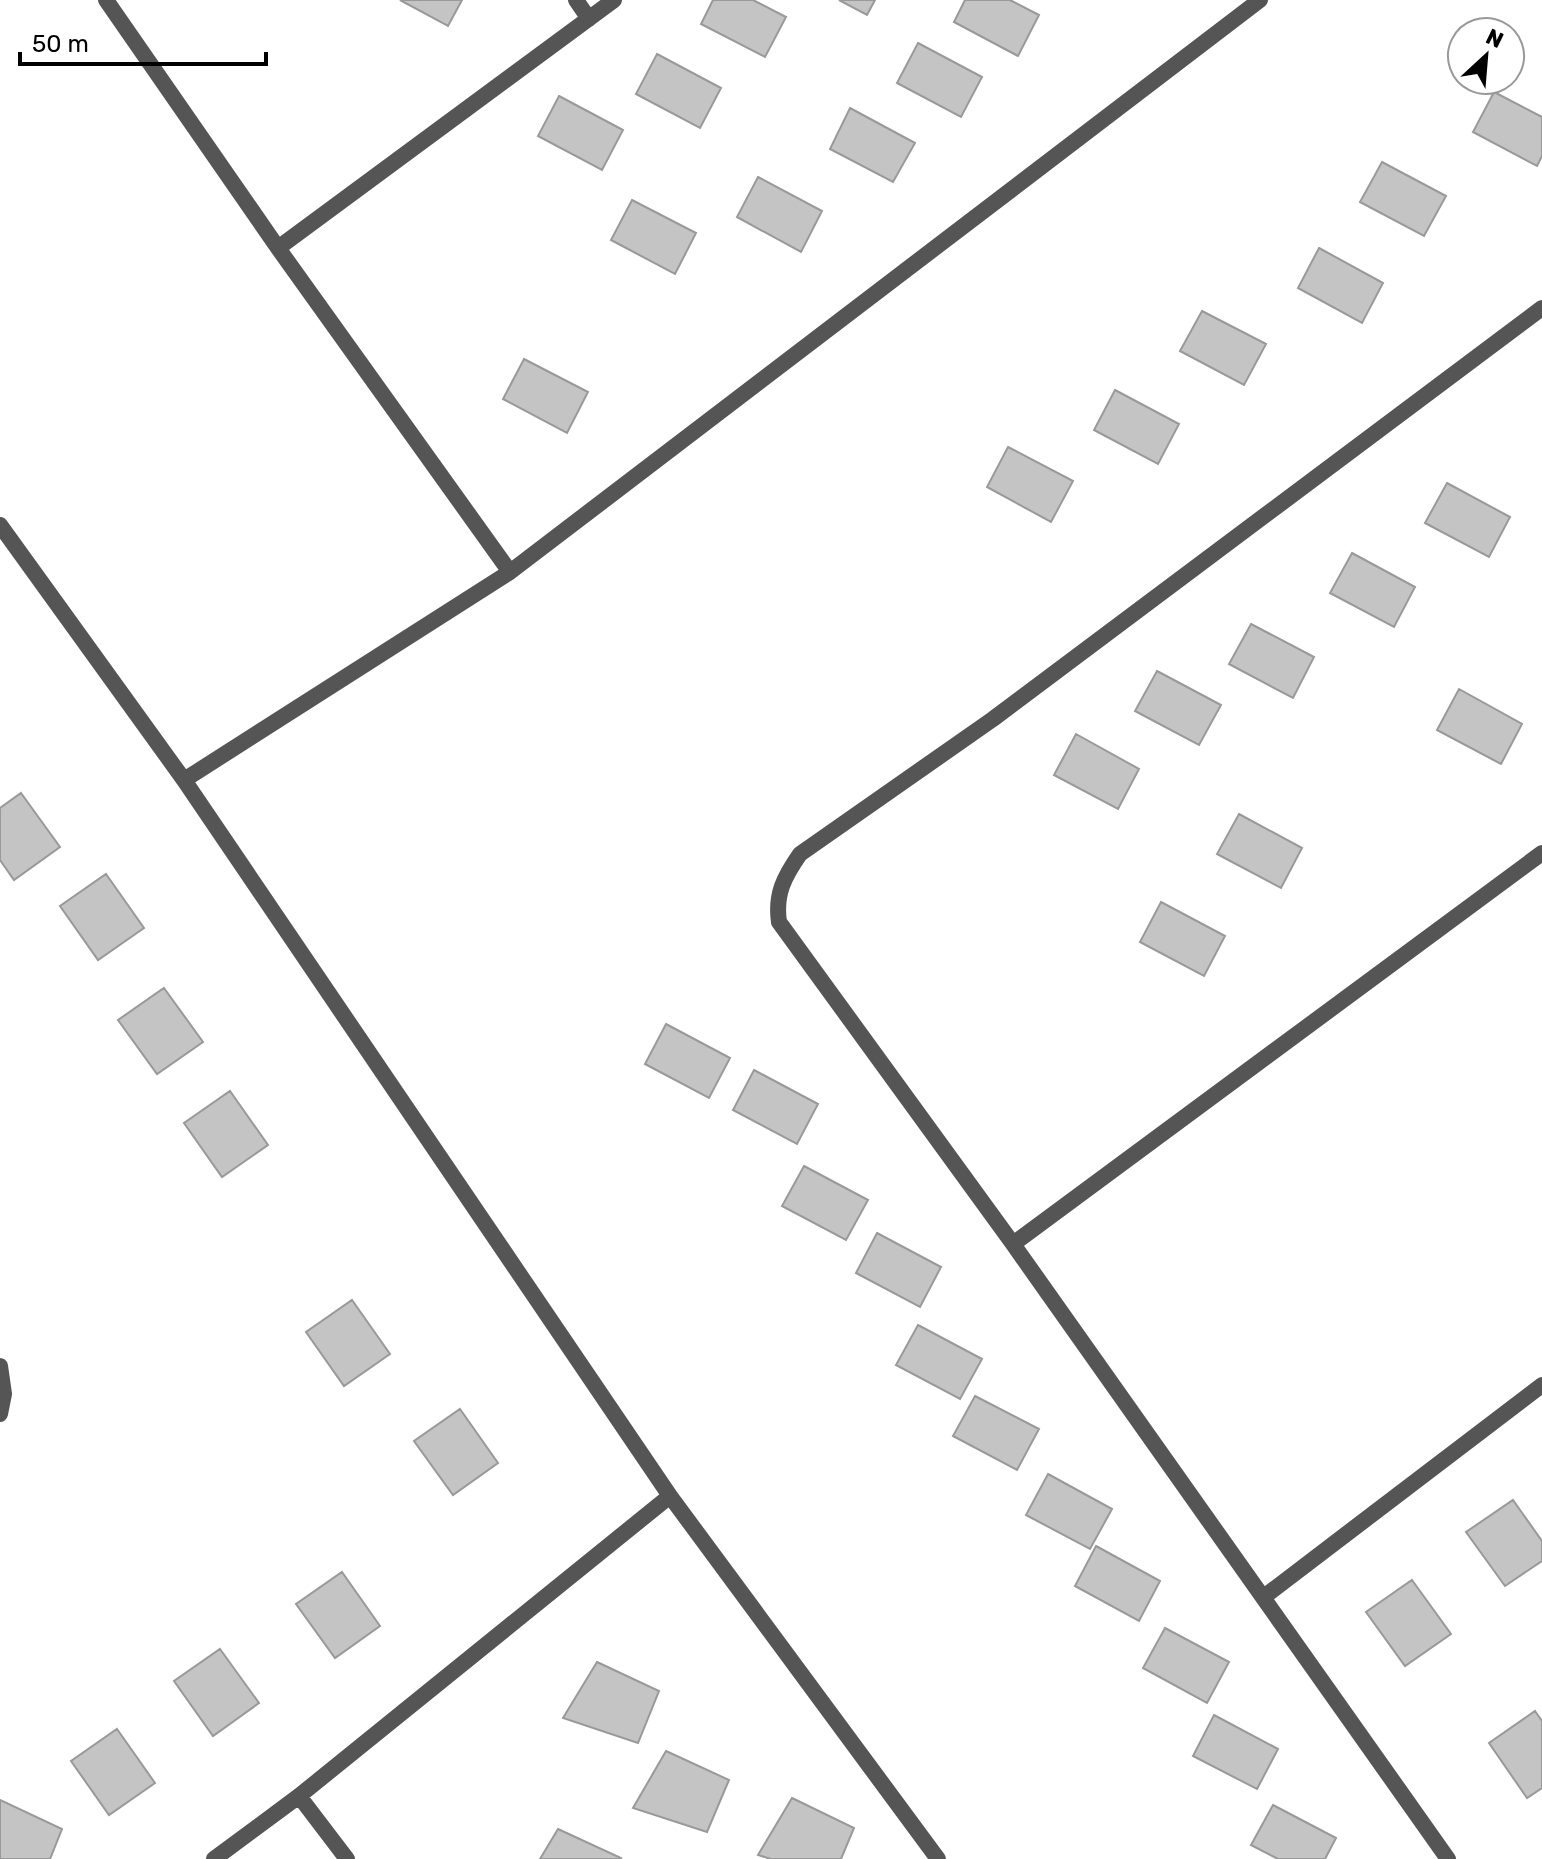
<svg xmlns="http://www.w3.org/2000/svg" width="1542" height="1859" viewBox="0 0 1542 1859" font-family="Rubik,sans-serif">
	<style>
		.building { fill: #c4c4c4; stroke: #999; stroke-width: 2 }
		.lines { fill: none; stroke-linecap: round; stroke-linejoin: round }
		.minor { stroke: #555; stroke-width: 16 }
	</style>
	<rect width="100%" height="100%" fill="#fff"/>
	<!-- building -->
	<path class="building" d="M400 0H462L448 26Z
		M713 0H753L786 17 765 57 701 24Z
		M839 0H875L867 15Z
		M965 0H1010L1039 15 1018 56 954 22Z
		M918 43 982 77 961 117 897 83Z
		M657 54 721 88 700 128 636 94Z
		M1494 92 1542 117V156L1537 166 1473 132Z
		M559 96 623 130 602 170 538 136Z
		M850 108 915 143 893 182 830 149Z
		M1382 162 1446 196 1424 236 1360 202Z
		M758 177 822 211 801 252 737 217Z
		M632 200 696 233 675 274 611 240Z
		M1319 248 1383 283 1362 323 1298 288Z
		M1202 311 1266 344 1244 385 1180 351Z
		M524 359 588 392 567 433 503 399Z
		M1115 390 1179 424 1158 464 1094 430Z
		M1008 447 1073 481 1051 522 987 487Z
		M1447 483 1510 517 1489 557 1425 523Z
		M1352 553 1415 587 1394 627 1330 593Z
		M1251 624 1314 657 1293 698 1229 664Z
		M1157 671 1221 705 1199 745 1135 711Z
		M1459 689 1522 724 1501 764 1437 730Z
		M1076 734 1139 769 1118 809 1054 775Z
		M21 793 60 847 14 880 0 860V808Z
		M1239 814 1302 848 1281 888 1217 854Z
		M106 874 144 928 98 960 60 906Z
		M1161 902 1225 936 1204 976 1140 942Z
		M164 988 203 1042 157 1074 118 1020Z
		M666 1024 730 1058 709 1098 645 1064Z
		M754 1070 818 1104 797 1144 733 1110Z
		M230 1091 268 1145 222 1177 184 1123Z
		M804 1166 868 1200 846 1240 782 1206Z
		M877 1233 941 1267 920 1307 856 1273Z
		M352 1300 390 1354 344 1386 306 1332Z
		M918 1325 982 1359 960 1399 896 1365Z
		M975 1396 1039 1429 1017 1470 953 1436Z
		M460 1409 498 1463 453 1495 414 1441Z
		M1048 1474 1112 1509 1090 1549 1026 1515Z
		M1513 1500 1542 1541V1561L1505 1586 1466 1532Z
		M1096 1546 1160 1581 1139 1621 1075 1586Z
		M342 1572 380 1626 335 1658 296 1604Z
		M1412 1580 1451 1634 1405 1666 1366 1612Z
		M1165 1628 1229 1662 1207 1703 1143 1668Z
		M220 1649 259 1703 213 1736 174 1681Z
		M597 1662 659 1691 638 1743 563 1718Z
		M1535 1711 1542 1721V1788L1527 1798 1489 1743Z
		M1214 1715 1278 1749 1257 1789 1193 1756Z
		M117 1729 155 1783 109 1815 71 1761Z
		M666 1751 729 1780 707 1832 633 1808Z
		M792 1798 854 1828 841 1859H771L758 1855Z
		M0 1800 62 1829 50 1859H0Z
		M1273 1805 1336 1838 1325 1859H1278L1251 1845Z
		M558 1829 621 1858 620 1859H540Z"/>
	<g class="lines">
		<!-- minor -->
		<path class="minor" d="M106 0 278 248 510 572
			M576 0 589 19
			M278 248 614 0
			M0 525 184 780 670 1496 938 1859
			M184 780 510 572 1260 0
			M1013 1244 1542 853
			M0 1366 4 1394 0 1414
			M1265 1596 1542 1385
			M299 1796 347 1859
			M214 1859 299 1796 670 1496
			M1448 1859 1013 1244 779 922C775 894 784 877 800 854L993 719 1542 308"/>
	</g>
	<!-- north arrow -->
	<g transform="translate(1486 56) rotate(26)"><circle r="38" fill="#ffffff" stroke="#999999" stroke-width="2"/>
	<path d="M0-6L14 30L0 20L-14 30Z" fill="#000000"/>
	<text y="-12" font-size="22" font-weight="bold" text-anchor="middle" fill="#000000">N</text>
	</g>
	<!-- scale -->
	<path d="M20 52v12h246v-12" fill="none" stroke="#000000" stroke-width="4"/>
	<text x="32" y="52" font-size="24" fill="#000000" stroke="#ffffff" stroke-width="6" paint-order="stroke">50 m</text>
</svg>
